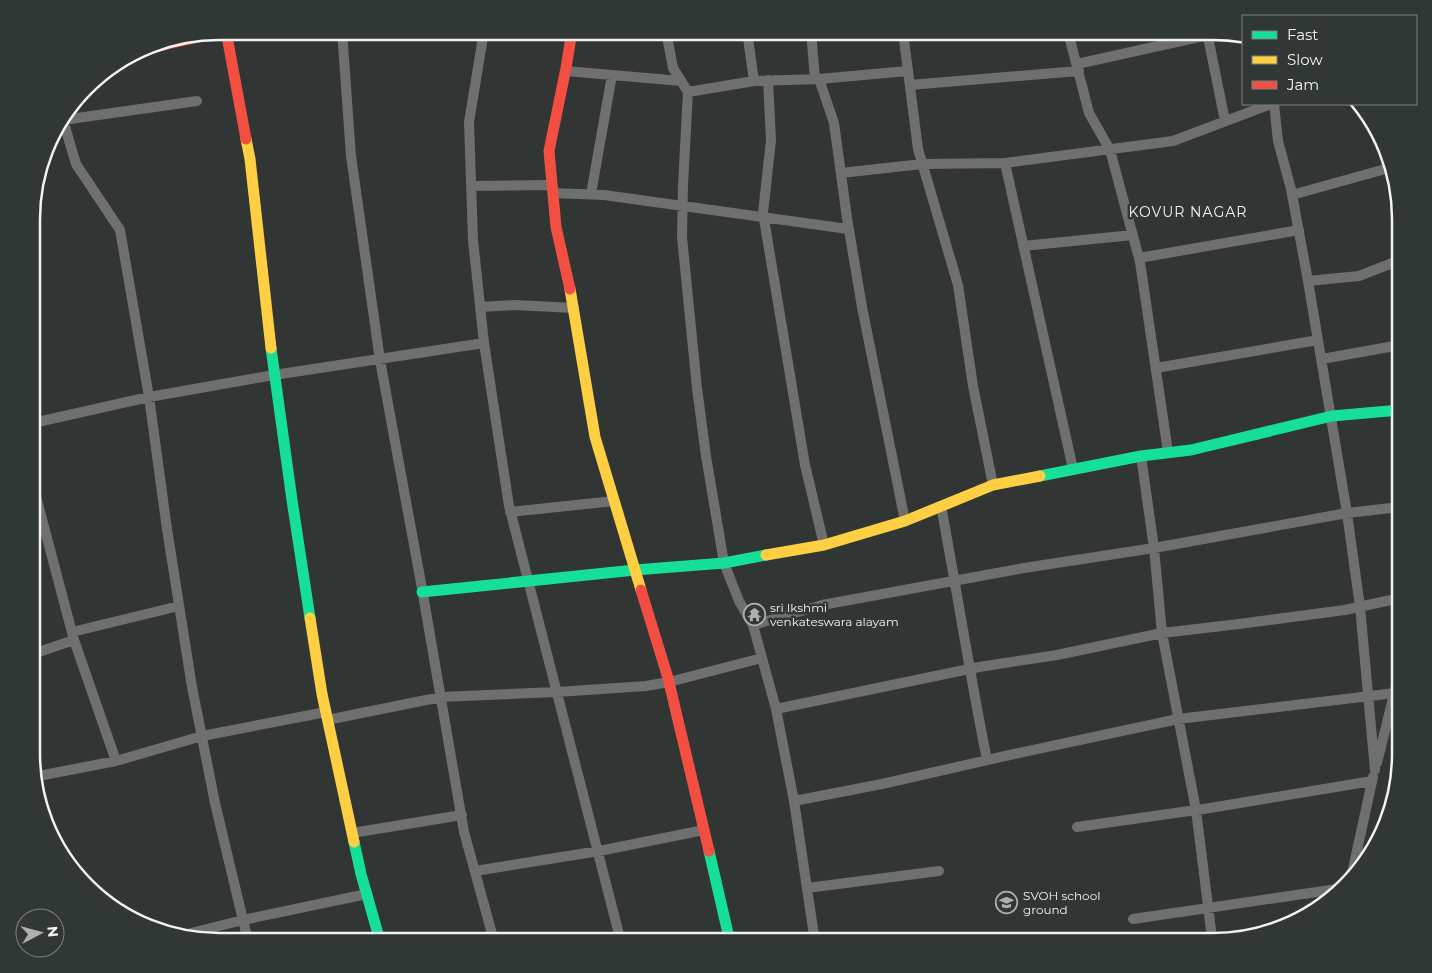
<svg xmlns="http://www.w3.org/2000/svg" width="1432" height="973" viewBox="0 0 1432 973" font-family="Montserrat,sans-serif">
	<style>
		.lines { fill: none; stroke-linecap: round; stroke-linejoin: round }
		.street { stroke: #6f6f6f; stroke-width: 10 }
		.fast { stroke: #16e098; stroke-width: 11 }
		.slow { stroke: #ffcf43; stroke-width: 11 }
		.jam { stroke: #f24e42; stroke-width: 11 }
		.labels { text-anchor: middle; dominant-baseline: central; stroke-width: 5; stroke-linejoin: round; paint-order: stroke }
		.poi-label { font-size: 12px; fill: #eff3f2; stroke: #303735; text-anchor: start }
		.neighbourhood-label { font-size: 14px; letter-spacing: 1px; fill: #eff3f2; stroke: #303735 }
		.rim { fill: none; stroke: #eff3f2; stroke-width: 2.5 }
	</style>
	<rect width="100%" height="100%" fill="#313634"/>
	<g class="lines">
		<!-- street -->
		<path class="street" d="M342 31 351 156 380 360 421 583 464 832 494 941
			M484 31 469 122 473 240 484 343 509 506 621 942
			M666 31 673 68 688 92 683 185 682 237 697 388 706 456 724 563 739 601 753 625 776 709 794 801 815 942
			M811 31 815 79
			M903 32 918 149 958 285 973 386 993 485
			M1068 32 1089 113 1110 150 1140 262 1168 452
			M1207 32 1225 121
			M1077 64 1208 35
			M566 71 681 81
			M819 79 834 123 847 218 862 307 905 521
			M768 80 771 140 763 213 805 465 824 545
			M754 81 819 79 908 71
			M910 85 1079 71
			M688 92 754 81 747 31
			M197 101 63 120 76 164 120 230 149 397 167 529 192 687 215 803 248 941
			M1274 104 1278 141 1291 189 1308 281 1347 513 1360 607 1375 770
			M841 173 922 164 1005 163
			M471 186 552 185
			M553 193 604 195 848 229
			M591 194 612 75
			M1292 195 1389 168
			M1023 246 1133 235
			M1139 258 1299 230
			M1308 281 1359 276 1400 260
			M480 307 515 305 574 308
			M1322 359 1400 345
			M1156 368 1318 340
			M33 423 149 397 274 375 484 343
			M1141 456 1154 548 1162 633 1196 810 1212 938
			M1073 469 1005 163 1173 141 1271 104
			M33 485 74 640 116 761 202 736 326 712
			M941 506C957 591 970 676 987 760
			M510 512 614 501
			M753 625 822 605 1024 568 1154 548 1347 513 1400 507
			M72 632 179 606
			M33 654 74 640
			M776 709 979 667 1057 655 1162 633 1239 624 1345 610 1400 598
			M327 720 441 697 557 692 646 686 669 682 762 658
			M1377 763 1400 670
			M33 777 116 761
			M794 801 882 784 1014 754 1178 719 1395 693
			M1077 827 1210 808 1372 781
			M352 833 462 815
			M475 871 599 851 704 830
			M1351 878 1373 777
			M807 888 939 871
			M1133 919 1337 889
			M179 936 243 920 367 894
			M470 941 493 936
			M1191 942 1212 938 1236 937"/>
		<!-- fast -->
		<path class="fast" d="M271 348 292 500 310 618
			M1040 476 1141 456 1191 450 1332 416 1400 410
			M422 592 635 570 724 563 766 555
			M354 842 361 874 380 941
			M709 851 730 942"/>
		<!-- slow -->
		<path class="slow" d="M246 139 250 159 271 348
			M570 289 595 437 641 590
			M766 555 824 545 905 521 993 485 1040 476
			M310 618 322 694 354 842"/>
		<!-- jam -->
		<path class="jam" d="M140 50 226 31 246 139
			M570 289 556 227 549 151 566 68 572 31
			M641 590 668 678 709 851"/>
	</g>
	<!-- icons -->
	<defs>
		<symbol id="temple-ring" viewBox="-11 -11 22 22"><circle r="9.5" fill="#303735" stroke="#acb1b0" stroke-width="1.5"/><path d="M0-6L5-2H3V0L6.5 2.5H4V6H1.5V3h-3V6H-4V2.5H-6.5L-3 0V-2H-5Z" fill="#acb1b0"/></symbol>
		<symbol id="school-ring" viewBox="-11 -11 22 22"><circle r="9.5" fill="#303735" stroke="#acb1b0" stroke-width="1.5"/><path d="M0-5L7-2L0 1L-7-2ZM-4 1L0 2.5L4 1V4Q0 6-4 4Z" fill="#acb1b0"/></symbol>
	</defs>
	<g fill-rule="evenodd">
		<use href="#temple-ring" x="742" y="602" width="25" height="25"/>
		<use href="#school-ring" x="994" y="890" width="25" height="25"/>
	</g>
	<g class="labels">
		<!-- poi labels -->
		<g class="poi-label">
			<text x="770" y="607">sri lkshmi<tspan x="770" dy="14">venkateswara alayam</tspan></text>
			<text x="1023" y="895">SVOH school<tspan x="1023" dy="14">ground</tspan></text>
		</g>
		<!-- neighbourhood labels -->
		<g class="neighbourhood-label">
			<text x="1188" y="212">KOVUR NAGAR</text>
		</g>
	</g>
	<!-- crop -->
	<path d="M0 0H1432V973H0ZM219 40H1213A179 179 0 0 1 1392 219V754A179 179 0 0 1 1213 933H219A179 179 0 0 1 40 754V219A179 179 0 0 1 219 40Z" fill="#303735" fill-rule="evenodd"/>
	<path class="rim" d="M219 40H1213A179 179 0 0 1 1392 219V754A179 179 0 0 1 1213 933H219A179 179 0 0 1 40 754V219A179 179 0 0 1 219 40Z"/>
	<!-- legend -->
	<rect x="1242" y="15" width="175" height="90" fill="#303735" stroke="#7c8281"/>
	<rect x="1252" y="31" width="25" height="8" fill="#16e098" stroke="#7c8281"/>
	<text x="1287" y="40" font-size="15" fill="#eff3f2">Fast</text>
	<rect x="1252" y="56" width="25" height="8" fill="#ffcf43" stroke="#7c8281"/>
	<text x="1287" y="65" font-size="15" fill="#eff3f2">Slow</text>
	<rect x="1252" y="81" width="25" height="8" fill="#f24e42" stroke="#7c8281"/>
	<text x="1287" y="90" font-size="15" fill="#eff3f2">Jam</text>
	<!-- north arrow -->
	<g transform="translate(40 933) rotate(84)"><circle r="24" fill="#303735" stroke="#7c8281"/>
	<path d="M0-4L9 19L0 12L-9 19Z" fill="#acb1b0"/>
	<text y="-8" font-size="14" font-weight="bold" text-anchor="middle" fill="#eff3f2">N</text>
	</g>
</svg>
